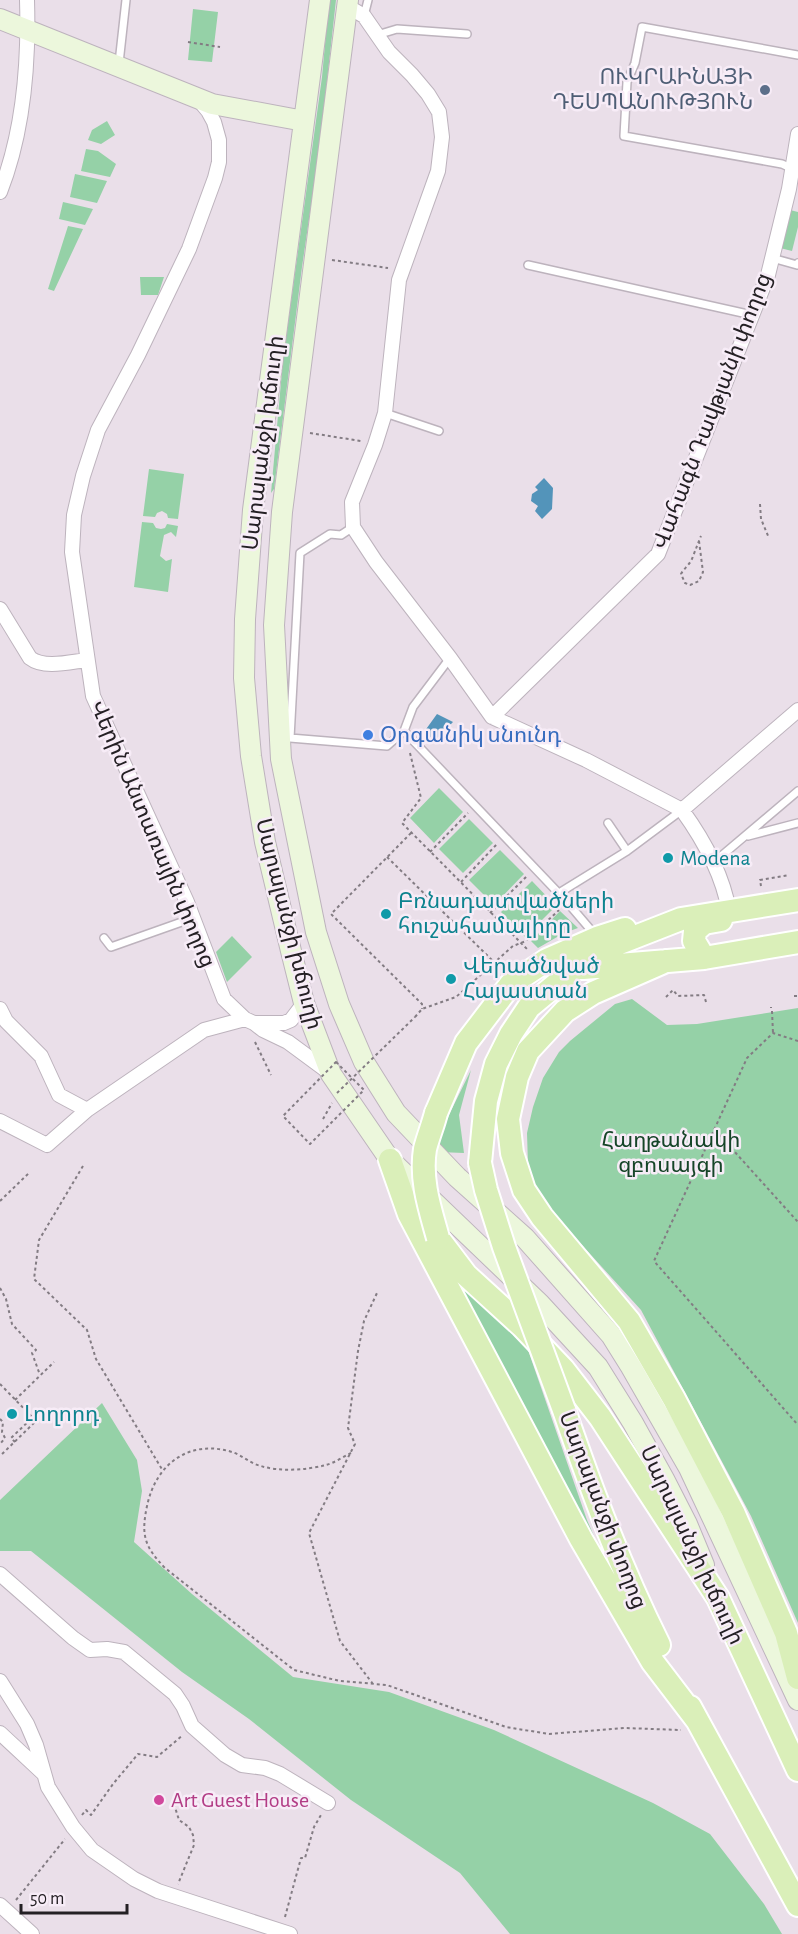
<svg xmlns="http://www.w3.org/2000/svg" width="798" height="1934" viewBox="0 0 798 1934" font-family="'Alegreya Sans','Noto Sans Armenian',sans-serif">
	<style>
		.green { fill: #95d1a7 }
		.water { fill: #5394ba }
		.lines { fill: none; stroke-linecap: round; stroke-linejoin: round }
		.lane-casing { stroke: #bdb3bd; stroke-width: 10 }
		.street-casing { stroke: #bdb3bd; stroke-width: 16 }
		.secondary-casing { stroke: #bdb3bd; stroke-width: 22 }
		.primary-casing { stroke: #fff; stroke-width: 26 }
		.path { stroke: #837c83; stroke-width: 2; stroke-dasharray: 3 3; stroke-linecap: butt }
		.lane { stroke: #fff; stroke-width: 7 }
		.street { stroke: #fff; stroke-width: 14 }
		.secondary { stroke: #ecf7dc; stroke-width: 20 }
		.primary { stroke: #daefb9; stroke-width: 22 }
		.primary-bridge-casing { stroke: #fff; stroke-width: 26; stroke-linecap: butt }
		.path-bridge { stroke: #837c83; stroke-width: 2; stroke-dasharray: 3 3; stroke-linecap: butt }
		.primary-bridge { stroke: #daefb9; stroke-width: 22 }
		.service-dot { fill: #5c6f8a; stroke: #f7ecf7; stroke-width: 2 }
		.shop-dot { fill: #3f7fe0; stroke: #f7ecf7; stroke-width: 2 }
		.culture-dot { fill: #0f9aa8; stroke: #f7ecf7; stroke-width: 2 }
		.hotel-dot { fill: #d1479c; stroke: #f7ecf7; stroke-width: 2 }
		.labels { text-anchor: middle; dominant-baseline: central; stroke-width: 5; stroke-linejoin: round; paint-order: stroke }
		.service-label { font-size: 22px; fill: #4e5e75; stroke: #f7ecf7; text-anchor: end }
		.street-label { font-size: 22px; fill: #242024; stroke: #f7ecf7 }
		.shop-label { font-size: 22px; fill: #366cbe; stroke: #f7ecf7; text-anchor: start }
		.culture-label { font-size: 22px; fill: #0d838f; stroke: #f7ecf7; text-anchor: start }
		.park-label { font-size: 22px; fill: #164528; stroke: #f7ecf7 }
		.hotel-label { font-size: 22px; fill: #b23c85; stroke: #f7ecf7; text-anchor: start }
	</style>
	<rect width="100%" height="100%" fill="#eadfe9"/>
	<!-- green -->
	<path class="green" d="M329 0H336L320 144 302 267 274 489 271 493 283 360 322 77Z
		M193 9 218 12 212 62 188 60Z
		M107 121 115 135 101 144 88 140 92 130Z
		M86 149 98 151 116 164 110 177 81 171Z
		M75 174 107 181 97 203 70 197Z
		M63 202 93 209 85 225 59 219Z
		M790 210 798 212V227L792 251 780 248Z
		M68 226 83 229 54 291 48 289Z
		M140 277H164L158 295H141Z
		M149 469 184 474 178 519 168 518 167 514 162 511 157 513 155 517 143 516Z
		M142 522 153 523 156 528 161 529 165 528 167 524 178 526 176 537 171 532 164 535 160 556 166 561 172 559 168 592 134 587Z
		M439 788 463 812 434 843 410 818Z
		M469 819 493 843 463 873 439 849Z
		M500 850 524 874 494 905 469 880Z
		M532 881 556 906 525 937 501 912Z
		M560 911 578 928 564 933 538 948 531 941Z
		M232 936 252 957 227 982 216 952Z
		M632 999 667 1025 697 1024 798 1008V1623L751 1516 641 1310 551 1211 536 1188 528 1165 527 1133 533 1107 543 1078 559 1052 570 1041 615 1004Z
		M471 1070 459 1115 464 1153 439 1152 441 1131Z
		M447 1264 460 1281 528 1350 587 1520 614 1582Z
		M102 1403 137 1460 142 1491 134 1542 192 1594 293 1677 389 1692 494 1730 653 1803 710 1834 764 1904 782 1934H510L460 1873 351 1800 249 1719 182 1672 31 1551H0V1500Z"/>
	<!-- water -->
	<path class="water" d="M544 478 553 488 552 509 542 519 535 511 538 506 531 501 532 494 538 490 535 487Z
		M437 714 453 722 443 732 444 737 439 738 436 742 424 732Z"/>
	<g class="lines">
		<defs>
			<path id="lane" d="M364 16 368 0
				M377 35 397 29 467 34
				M119 63 126 0
				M793 169 782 164 624 136 627 82 635 63 642 27 798 55
				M772 258 797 265 798 263
				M528 265 752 315
				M385 413 439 431
				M353 527 341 535 330 534 300 553 290 738 387 746 404 731
				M450 658 413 707 404 731 567 902 596 936
				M608 823 627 851
				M748 836 798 823
				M713 863 798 791
				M559 893 627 851 682 810
				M104 938 111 947 193 918"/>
			<path id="street" d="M347 6 364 16 389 52 412 75 428 94 439 112 442 137 438 171 399 280 385 413 375 445 352 502 353 527 376 562 450 658 492 717 586 760 682 810C703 839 723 876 729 911
				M198 99 208 111 214 122 219 140V162L215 178 189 249 138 355 98 430 83 476 74 515 72 552 93 696 187 902 224 999 245 1019
				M0 192C24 131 29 65 27 0
				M0 609 30 658C44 669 70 662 87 660
				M492 717 658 554 768 275 789 189 798 134
				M682 810 798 710
				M0 1009 6 1021 41 1056 59 1095 87 1110
				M254 1023 263 1030 288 1042 330 1073
				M0 1121 47 1145 87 1110 204 1030 245 1019 254 1023H284L291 1020 304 1003
				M0 1574 73 1638 90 1650 107 1649 124 1652 175 1694 183 1706 192 1726 225 1755 242 1765 265 1768 280 1774 328 1803
				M0 1681 27 1724 36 1745 48 1787 73 1827 92 1850 134 1879 158 1891 290 1934
				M0 1733 43 1773
				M0 1905 32 1934"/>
			<path id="secondary" d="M320 0 253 510 245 619 244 678 251 756 265 842 291 951 304 1003 331 1074 390 1160 540 1304 598 1367 633 1423 664 1479 687 1524 704 1565
				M348 0 282 512 274 625 281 759 316 932 339 1004 364 1062 396 1113 457 1177 525 1238 611 1335 631 1367 689 1468 798 1700
				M0 19 212 104 304 121"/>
			<path id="primary" d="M704 958 694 941 695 931 704 923 721 920
				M666 961 593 993 565 1011 528 1051 517 1077 508 1119 512 1153 524 1190 542 1217 629 1321 674 1399 733 1512 786 1633 798 1678
				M583 968 704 958 798 942
				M436 1113 466 1043 511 984 547 960 597 938 625 929
				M390 1160 409 1214 581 1539 652 1661 697 1720
				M480 1163 486 1101 496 1064 511 1034 529 1007 576 968 617 944 681 919 798 900
				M438 1238 466 1275 522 1326 563 1369 600 1417 718 1598 798 1770
				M564 1410C592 1491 621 1569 659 1645
				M690 1707 798 1905"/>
		</defs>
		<!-- lane casing -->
		<use href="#lane" class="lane-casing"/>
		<!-- street casing -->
		<use href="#street" class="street-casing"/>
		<!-- secondary casing -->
		<use href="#secondary" class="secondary-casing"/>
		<!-- primary casing -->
		<use href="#primary" class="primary-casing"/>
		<!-- path -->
		<path class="path" d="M188 42 220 47
			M332 260 388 268
			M310 433 361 441
			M760 504 761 519 769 538
			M699 541 703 572 699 581 690 585 685 583 681 574C684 568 691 564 693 556 696 549 698 543 701 536
			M410 753 421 798 402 823 529 951
			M411 833 331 914 422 1004V1009
			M430 852 468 813
			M387 857 494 962
			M461 882 498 843
			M761 886 760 880 789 875
			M490 913 528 875
			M794 996H798
			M666 997 673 990 678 996 704 995 706 1002
			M771 1007V1008
			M772 1011 773 1033
			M415 1017 422 1009 456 997 513 946 526 941 559 910
			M798 1041 773 1033 747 1058 654 1261 798 1425
			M255 1042 271 1075
			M323 1119 332 1103
			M715 1130 798 1222
			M83 1166 39 1240 34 1279 87 1330 96 1359 163 1471
			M0 1201 30 1172
			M0 1288 6 1299 12 1324 36 1350 32 1353 40 1375
			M0 1384 36 1421 0 1456
			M15 1400 54 1362
			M0 1419 3 1422 2 1432 5 1438 0 1444
			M15 1442 11 1438 32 1418
			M351 1453C343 1457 334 1463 326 1465 307 1470 280 1472 261 1466 251 1464 242 1455 232 1452 190 1439 156 1463 147 1506 141 1535 144 1546 165 1568L294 1670 340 1681 387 1685 506 1727 549 1734 625 1728 681 1730
			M373 1684 340 1641 309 1533 355 1444 348 1428 358 1351 364 1321 377 1293
			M174 1804 179 1820 189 1827 193 1835 194 1845 178 1884
			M82 1815 86 1810 91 1815 113 1784 138 1754 157 1757 183 1735
			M16 1900 65 1839
			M285 1917 301 1858H305L314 1827 321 1815"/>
		<!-- lane -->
		<use href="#lane" class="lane"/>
		<!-- street -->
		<use href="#street" class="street"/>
		<!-- secondary -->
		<use href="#secondary" class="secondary"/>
		<!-- primary -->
		<use href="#primary" class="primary"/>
		<defs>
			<path id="primary-bridge" d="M436 1113C433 1125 428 1137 425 1149 420 1180 430 1209 438 1238
				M480 1163 486 1190 504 1247 564 1410"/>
		</defs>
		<!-- primary-bridge casing -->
		<use href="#primary-bridge" class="primary-bridge-casing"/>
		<!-- path-bridge -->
		<path class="path-bridge" d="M336 1062 364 1090 310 1144 283 1116Z
			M337 1093 415 1017"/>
		<!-- primary-bridge -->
		<use href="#primary-bridge" class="primary-bridge"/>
	</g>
	<!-- markers -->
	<circle class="service-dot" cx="765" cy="90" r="6"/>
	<circle class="shop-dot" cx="368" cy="735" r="6"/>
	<g class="culture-dot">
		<circle cx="668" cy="858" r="6"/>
		<circle cx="386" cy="914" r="6"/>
		<circle cx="451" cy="979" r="6"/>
		<circle cx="12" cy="1414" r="6"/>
	</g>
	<circle class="hotel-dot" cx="159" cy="1800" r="6"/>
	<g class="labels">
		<!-- service labels -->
		<g class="service-label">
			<text x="753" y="77">ՈՒԿՐԱԻՆԱՅԻ<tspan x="753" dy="25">ԴԵՍՊԱՆՈՒԹՅՈՒՆ</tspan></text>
		</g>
		<!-- street labels -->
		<g class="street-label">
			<text transform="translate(712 411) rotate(-69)">Վահագն Դավթյանի փողոց</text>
			<text transform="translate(263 443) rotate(-83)">Սարալանջի խճուղի</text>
			<text transform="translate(153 834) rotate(67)">Վերին Անտառային փողոց</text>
			<text transform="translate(289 924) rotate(76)">Սարալանջի խճուղի</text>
			<text transform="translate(603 1510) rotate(69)">Սարալանջի փողոց</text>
			<text transform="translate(692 1545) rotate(65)">Սարալանջի խճուղի</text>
		</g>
		<!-- shop labels -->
		<g class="shop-label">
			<text x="380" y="735">Օրգանիկ սնունդ</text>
		</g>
		<!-- culture labels -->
		<g class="culture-label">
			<text x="680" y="858">Modena</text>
			<text x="398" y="901">Բռնադատվածների<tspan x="398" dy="25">հուշահամալիրը</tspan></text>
			<text x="463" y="966">Վերածնված<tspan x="463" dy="25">Հայաստան</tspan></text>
			<text x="24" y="1414">Լողորդ</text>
		</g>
		<!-- park labels -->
		<g class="park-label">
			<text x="671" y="1140">Հաղթանակի<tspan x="671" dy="25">զբոսայգի</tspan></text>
		</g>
		<!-- hotel labels -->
		<g class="hotel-label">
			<text x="171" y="1800">Art Guest House</text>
		</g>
	</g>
	<!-- scale -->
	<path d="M21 1904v9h106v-9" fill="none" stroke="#242024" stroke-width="3"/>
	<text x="30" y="1904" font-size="18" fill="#242024" stroke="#f7ecf7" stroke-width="4.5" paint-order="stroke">50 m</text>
</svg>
